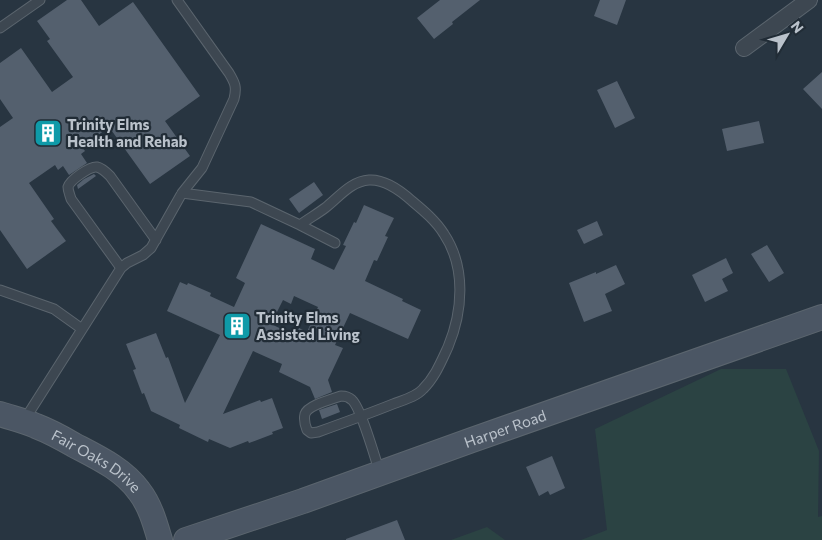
<svg xmlns="http://www.w3.org/2000/svg" width="822" height="540" viewBox="0 0 822 540" font-family="Commissioner,sans-serif">
	<style>
		.green { fill: #2b4343 }
		.building { fill: #54606e; fill-rule: evenodd }
		.lines { fill: none; stroke-linecap: round; stroke-linejoin: round }
		.lane-casing { stroke: #5b656e; stroke-width: 11 }
		.street-casing { stroke: #5b656e; stroke-width: 18 }
		.secondary-casing { stroke: #5b656e; stroke-width: 26 }
		.lane { stroke: #3d4751; stroke-width: 9 }
		.street { stroke: #3d4751; stroke-width: 16 }
		.secondary { stroke: #4b5664; stroke-width: 24 }
		.labels { text-anchor: middle; dominant-baseline: central; stroke-width: 4.5; stroke-linejoin: round; paint-order: stroke }
		.poi-label { font-size: 15px; font-weight: bold; fill: #bac2cb; stroke: #212c36; text-anchor: start }
		.street-label { font-size: 15px; fill: #bac2cb; stroke: #212c36 }
	</style>
	<rect width="100%" height="100%" fill="#283541"/>
	<!-- green -->
	<path class="green" d="M721 369H786L819 451 818 517 822 516V540H581L607 530 595 429Z
		M487 527 505 540H451Z"/>
	<!-- building -->
	<path class="building" d="M67 0H81L99 26 133 2 200 96 165 121 190 156 150 184 109 127 82 147 85 151 81 154 87 163 69 175 63 166 58 170 55 165 29 183 54 219 51 221 66 241 27 269 0 230V127L13 118 0 99V63L21 48 52 92 73 77 47 41 50 39 37 21Z
		M440 0H480L452 22 453 24 434 39 417 18Z
		M600 0H626L617 25 594 16Z
		M822 72V109L803 89Z
		M617 81 635 118 615 128 597 90Z
		M759 121 764 143 727 151 722 129Z
		M94 174 96 176 78 189 77 185 84 179Z
		M314 182 323 195 299 213 289 199Z
		M364 205 394 218 385 236 388 237 377 261 374 260 365 281 403 299 402 301 421 310 408 339 350 313 335 345 343 348 328 380 332 392 315 399 310 387 279 372 282 364 253 351 223 414 260 400 261 402 272 398 283 428 272 432 273 434 249 443 248 441 230 448 209 439 208 442 179 428 180 425 151 411 144 393 142 394 133 370 136 369 126 344 156 333 166 358 168 357 185 403 220 335 167 311 180 282 187 285 188 283 211 293 210 296 234 307 245 283 236 278 261 224 315 249 311 259 334 270 346 246 343 245 354 222 356 223ZM294 296 318 307 307 332 299 328 296 336 271 324 283 300 291 304Z
		M597 221 603 235 584 244 577 230Z
		M767 245 784 273 769 282 751 254Z
		M726 258 733 273 722 279 728 291 705 302 692 275Z
		M616 265 625 284 605 294 612 311 584 322 569 283 596 272V274Z
		M337 404 340 412 322 419 319 410Z
		M552 456 565 488 550 495 548 491 539 496 526 467Z
		M397 520 405 540H346V539Z"/>
	<g class="lines">
		<defs>
			<path id="lane" d="M177 0 229 73C235 83 237 87 234 99L202 168 182 193
				M0 28 40 0
				M300 225 335 243
				M121 268 71 199C70 195 68 191 68 187 70 180 90 166 97 167 102 168 106 172 110 176L156 240
				M0 290 54 309 82 329
				M25 419 121 268 127 263 143 255 151 248 182 193 251 202 300 225C308 219 317 214 325 208 338 198 351 181 369 180 385 179 401 191 412 201 424 211 436 221 444 234 466 267 463 311 448 347 441 362 435 377 423 389 416 397 403 400 393 404 368 414 343 423 318 432L311 433 307 430C305 425 304 418 305 414 308 405 333 399 341 396 345 396 349 397 352 400 361 408 375 458 380 473"/>
			<path id="street" d="M744 48 809 0"/>
			<g id="secondary">
				<path id="s1" d="M0 414C12 418 25 421 36 426 49 431 62 438 74 445 97 457 123 469 139 491 150 505 155 523 160 540"/>
				<path id="s2" d="M186 540 303 501 472 440 822 317"/>
			</g>
		</defs>
		<!-- lane casing -->
		<use href="#lane" class="lane-casing"/>
		<!-- street casing -->
		<use href="#street" class="street-casing"/>
		<!-- secondary casing -->
		<use href="#secondary" class="secondary-casing"/>
		<!-- lane -->
		<use href="#lane" class="lane"/>
		<!-- street -->
		<use href="#street" class="street"/>
		<!-- secondary -->
		<use href="#secondary" class="secondary"/>
	</g>
	<!-- icons -->
	<defs>
		<symbol id="building-square" viewBox="-11 -11 22 22"><rect x="-9" y="-9" width="18" height="18" rx="4" fill="#0f9aa8" stroke="#212c36"/><path d="M-4-6H4V6H1V3H-1V6H-4ZM-2.5-4.3h1.7v1.8h-1.7ZM.8-4.3h1.7v1.8H.8ZM-2.5-1h1.7V.8h-1.7ZM.8-1h1.7V.8H.8Z" fill="#fff"/></symbol>
	</defs>
	<g fill-rule="evenodd">
		<use href="#building-square" x="32" y="117" width="32" height="32"/>
		<use href="#building-square" x="221" y="310" width="32" height="32"/>
	</g>
	<g class="labels">
		<!-- poi labels -->
		<g class="poi-label">
			<text x="67" y="124">Trinity Elms<tspan x="67" dy="17">Health and Rehab</tspan></text>
			<text x="256" y="317">Trinity Elms<tspan x="256" dy="17">Assisted Living</tspan></text>
		</g>
		<!-- street labels -->
		<g class="street-label">
			<text stroke="none"><textPath href="#s2" startOffset="338">Harper Road</textPath></text>
			<text stroke="none"><textPath href="#s1" startOffset="108">Fair Oaks Drive</textPath></text>
		</g>
	</g>
	<!-- north arrow -->
	<g transform="translate(787 35) rotate(52)" stroke="#212c36" stroke-width="4" paint-order="stroke">
	<path d="M0-4L9 19L0 12L-9 19Z" fill="#bac2cb"/>
	<text y="-8" font-size="14" font-weight="bold" text-anchor="middle" fill="#bac2cb">N</text>
	</g>
</svg>
